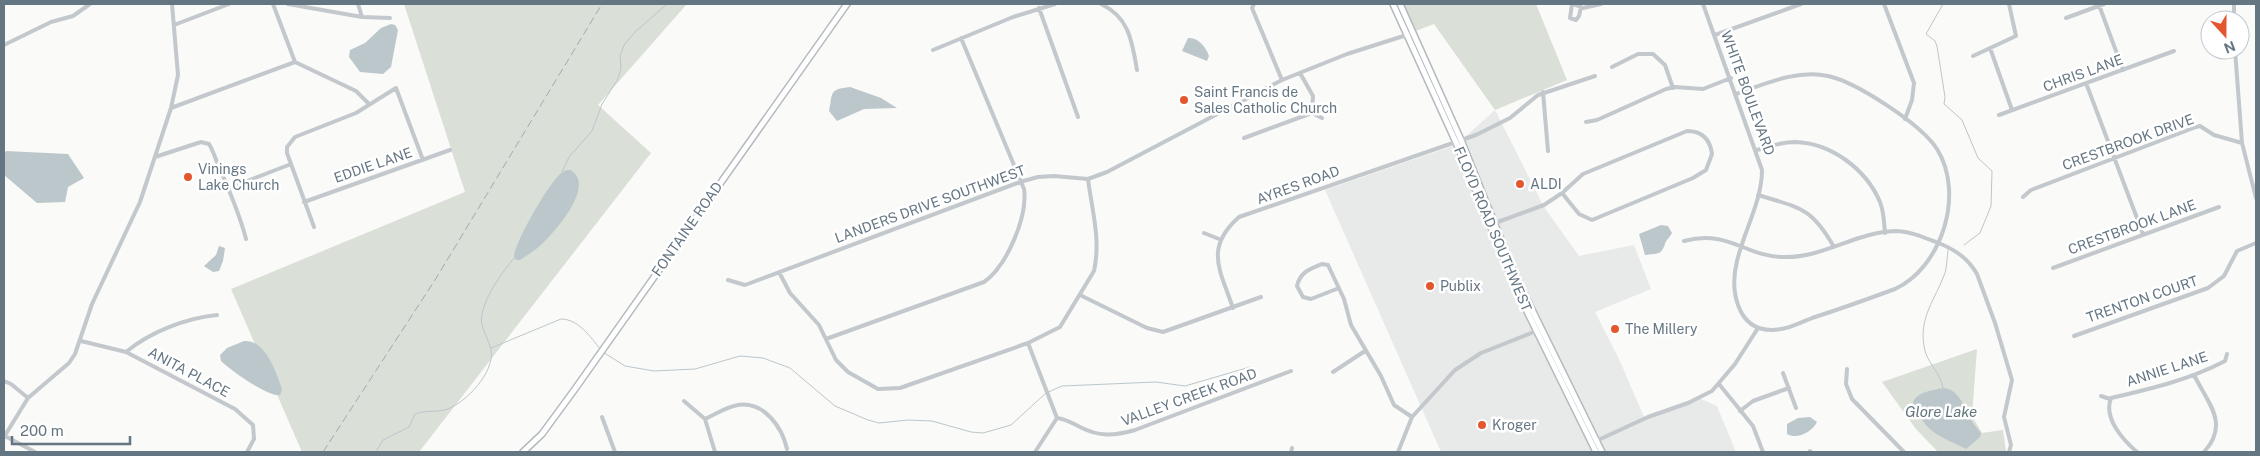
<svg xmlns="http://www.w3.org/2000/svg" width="2260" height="456" viewBox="0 0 2260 456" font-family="'Public Sans',sans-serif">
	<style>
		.built { fill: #e8e9e9 }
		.green { fill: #dadfd7 }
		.water { fill: #bbc7cb }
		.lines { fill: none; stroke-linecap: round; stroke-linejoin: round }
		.stream { stroke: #bbc7cb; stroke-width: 1 }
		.major-casing { stroke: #b5babe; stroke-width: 8 }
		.minor { stroke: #c3c8cc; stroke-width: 4 }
		.major { stroke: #fff; stroke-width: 5 }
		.rail { stroke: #a2aab0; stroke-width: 1; stroke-dasharray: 8 4; stroke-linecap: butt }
		.poi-dot { fill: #e4572e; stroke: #fff; stroke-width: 2 }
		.labels { text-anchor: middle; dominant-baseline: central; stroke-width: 5; stroke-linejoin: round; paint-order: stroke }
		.street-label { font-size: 14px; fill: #657683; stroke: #fff }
		.poi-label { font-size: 14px; fill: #657683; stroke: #fff; text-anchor: start }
		.water-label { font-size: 15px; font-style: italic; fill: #60757c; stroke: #fff }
	</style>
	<rect width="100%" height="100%" fill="#fafaf8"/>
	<!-- built -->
	<path class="built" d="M1495 110 1544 207 1579 256 1634 245 1651 289 1595 312 1619 359 1644 417 1699 398 1717 406 1736 452H1441L1325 190 1456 145Z"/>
	<!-- green -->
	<path class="green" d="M404 4H687L598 105 651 153 419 452H302L231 289 465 192Z
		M1392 4H1536L1567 80 1495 110 1434 24 1405 35Z
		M1977 349 1972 416 1982 433 2003 430 2006 451 1938 452 1916 429 1882 382Z"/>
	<!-- water -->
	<path class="water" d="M391 24 395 25 398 30 391 67 383 74 360 72 349 57 350 50 365 43 381 28Z
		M1188 38C1198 37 1206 47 1209 56L1207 61 1182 51Z
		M850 87 881 98 897 108 864 109 837 121 829 111C833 94 828 89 850 87Z
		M6 151 68 154 84 178 68 187 65 202 37 203 4 175V155Z
		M570 170C597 184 555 232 542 244 536 250 527 255 520 260H516L514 257C514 244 551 178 563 172 565 170 568 170 570 170Z
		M1661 225 1668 226 1672 233C1670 237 1666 240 1665 244 1661 256 1657 253 1645 255L1639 234Z
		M219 246 225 248 223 261 219 271 213 272 204 266 216 255Z
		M244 341C265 339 277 373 282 390L280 395C268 397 230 370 221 361L220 355 227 348Z
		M1943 388C1960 389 1964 408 1971 420 1974 425 1978 429 1981 433L1980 437 1966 449C1939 435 1927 435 1913 403 1916 392 1933 390 1943 388Z
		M1810 417 1817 422C1812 432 1797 440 1787 434V424L1798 418Z"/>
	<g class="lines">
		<!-- stream -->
		<path class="stream" d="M1943 4 1926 34 1935 41 1937 46 1945 97 1944 104 1962 120 1978 158 1992 171 1991 206 1980 233 1964 245
			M562 172 569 157 592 131 602 104 618 79 621 68 620 56 624 45 635 32 667 4
			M491 348 561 319C578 319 591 337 600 349
			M603 352 625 366 654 371 695 369 740 356 763 358 790 368 835 406 868 420 879 423 908 420 932 421 971 432 983 433 1011 425 1046 393 1062 386 1156 382 1185 386 1250 367
			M1943 388C1941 372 1926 363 1924 346 1919 317 1935 300 1945 273 1947 266 1947 258 1948 250
			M376 452 383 440 409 427 415 414C427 409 440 414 452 407 470 398 498 368 490 346 487 336 479 325 482 314 486 294 502 273 514 258"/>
		<defs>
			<path id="major" d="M1393 4 1459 149 1517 291 1596 452
				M1400 4 1461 140 1516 277 1602 452
				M523 452 542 434 575 389 847 4"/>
		</defs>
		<!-- major casing -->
		<use href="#major" class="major-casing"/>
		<!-- minor -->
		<path class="minor" d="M273 4 295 62
			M288 4 362 17 390 18
			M358 4 362 17
			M1101 4C1129 17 1132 41 1137 70
			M1254 4 1252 8 1282 80
			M1572 4 1570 18 1576 20 1579 16 1581 7
			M1573 4 1583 8 1601 4
			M1703 4 1762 170C1762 201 1744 231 1737 261 1730 289 1736 330 1772 330 1786 330 1800 323 1812 318 1840 309 1868 299 1895 289 1942 267 1965 194 1937 149 1921 124 1856 82 1828 76 1797 69 1765 84 1736 94
			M1884 4 1914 83 1912 100 1905 119
			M2234 4V20
			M2099 5 2123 70
			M1039 8 1078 117
			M2066 18 2104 4
			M174 25 229 4
			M1715 35 1801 4
			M4 45 51 22 73 16 90 4
			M1990 48 2012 110
			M933 50 1013 17 1055 4
			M2235 50 2242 143 2256 198
			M1973 56 2016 36 2009 4
			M1612 67 1638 54H1653L1665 65 1673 88
			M2086 83 2143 234
			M1543 92 1548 151
			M171 108 295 62 356 91 369 104
			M1312 113 1322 118
			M1999 115 2174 51
			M1586 122 1597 120 1666 89 1675 87 1703 89 1731 78
			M1687 131C1702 131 1710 139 1712 154L1706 170 1693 178 1592 220 1579 214 1562 193 1583 174Z
			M1244 138 1312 113 1313 96 1300 73
			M1757 150C1769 146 1782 142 1795 142 1831 143 1866 169 1880 202 1884 212 1884 223 1885 233
			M155 157 201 142 209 144C214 152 216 161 220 169 230 192 240 215 246 239
			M229 188 291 164
			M1758 195C1800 208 1811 207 1834 247
			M2023 197 2031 190 2196 127 2200 126 2214 135 2242 143
			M304 202 450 150
			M1495 223 1544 205 1562 193
			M314 227 287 153V147L295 137 356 113 396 88 423 160
			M1204 233 1219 239
			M1684 241C1729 229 1745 257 1784 257 1823 258 1857 232 1895 231 1909 231 1923 237 1936 242 1954 249 1967 257 1977 274L1995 323 2012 380 2004 417 2011 445 2009 452
			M2053 268 2219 207
			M779 272 790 293 819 325 836 360 848 372 878 389 900 388 1028 343 1060 327 1094 271C1101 239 1092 211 1088 179
			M728 280 745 285 1020 182 1038 177 1054 176 1088 179 1107 172 1282 80 1347 54 1413 33
			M1339 288 1311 299 1303 297 1297 286C1300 272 1310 269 1322 264L1328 265 1344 299 1351 325 1381 376 1394 405 1412 417
			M1080 295 1147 328 1163 332 1261 297
			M1233 308C1220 270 1204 248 1239 217L1476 135 1510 118 1538 95 1595 76
			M2074 336 2208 288 2224 276 2237 251 2256 243
			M826 339 984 282C1007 266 1028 216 1024 189L961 38
			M81 341 126 352 235 409 253 425 254 439 247 452
			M1028 343 1057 418
			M126 352C150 332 186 318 217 315
			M1847 369 1846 384 1852 399 1904 452
			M1333 372 1365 351
			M1783 373 1796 408
			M2194 375C2208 403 2230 424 2204 452
			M4 381 11 384 28 398
			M1719 384 1753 426 1763 452
			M2101 396 2110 399
			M684 401 705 419 715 452
			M1740 411 1753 401 1789 388
			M602 417 615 452
			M1057 418C1066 419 1072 423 1080 427 1099 437 1114 436 1135 430L1291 371
			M705 419C716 414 726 407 738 405 764 401 782 427 787 449
			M5 436 35 452
			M4 437 28 398 69 363 75 354 92 304 140 202 171 108 178 75 172 4
			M1596 441 1648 417 1688 403 1712 391 1735 364 1758 328
			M1810 451 1811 452
			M1035 452 1057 418
			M1291 452 1292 448
			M1398 452 1412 417 1455 370 1481 353 1539 330
			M2137 452C2123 440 2103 418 2111 398 2150 389 2189 380 2225 361L2227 354"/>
		<!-- major -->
		<use href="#major" class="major"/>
		<!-- rail -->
		<path class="rail" d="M323 452 435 280 602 4"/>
	</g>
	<!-- markers -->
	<g class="poi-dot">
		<circle cx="1184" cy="100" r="5"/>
		<circle cx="188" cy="177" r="5"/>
		<circle cx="1520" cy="184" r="5"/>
		<circle cx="1430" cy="286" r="5"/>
		<circle cx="1615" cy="329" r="5"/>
		<circle cx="1482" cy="425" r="5"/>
	</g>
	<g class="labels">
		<!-- street labels -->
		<g class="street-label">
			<text transform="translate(2083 73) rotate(-20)">CHRIS LANE</text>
			<text transform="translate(1748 93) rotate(70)">WHITE BOULEVARD</text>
			<text transform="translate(2128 142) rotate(-20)">CRESTBROOK DRIVE</text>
			<text transform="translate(373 165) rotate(-19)">EDDIE LANE</text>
			<text transform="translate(1298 185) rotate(-20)">AYRES ROAD</text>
			<text transform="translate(930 204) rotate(-20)">LANDERS DRIVE SOUTHWEST</text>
			<text transform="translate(2132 227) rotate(-20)">CRESTBROOK LANE</text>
			<text transform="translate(687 229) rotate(-55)">FONTAINE ROAD</text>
			<text transform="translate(1493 229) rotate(67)">FLOYD ROAD SOUTHWEST</text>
			<text transform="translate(2142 299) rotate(-19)">TRENTON COURT</text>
			<text transform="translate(2167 369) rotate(-18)">ANNIE LANE</text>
			<text transform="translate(189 372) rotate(28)">ANITA PLACE</text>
			<text transform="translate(1189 397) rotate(-20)">VALLEY CREEK ROAD</text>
		</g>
		<!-- poi labels -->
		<g class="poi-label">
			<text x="1194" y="92">Saint Francis de<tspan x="1194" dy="16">Sales Catholic Church</tspan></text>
			<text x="198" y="169">Vinings<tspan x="198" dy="16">Lake Church</tspan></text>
			<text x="1530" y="184">ALDI</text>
			<text x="1440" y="286">Publix</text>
			<text x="1625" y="329">The Millery</text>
			<text x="1492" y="425">Kroger</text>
		</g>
		<!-- water labels -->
		<g class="water-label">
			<text x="1941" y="411">Glore Lake</text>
		</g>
	</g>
	<!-- border -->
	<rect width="2260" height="456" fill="none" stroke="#657683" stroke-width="10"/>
	<!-- north arrow -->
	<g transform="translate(2225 35) rotate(159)"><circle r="24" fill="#ffffff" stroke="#c1c8cd"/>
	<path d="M0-4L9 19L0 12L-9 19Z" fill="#e4572e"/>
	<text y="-8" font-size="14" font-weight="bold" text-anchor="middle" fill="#657683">N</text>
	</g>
	<!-- scale -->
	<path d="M12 436v8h118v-8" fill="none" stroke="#657683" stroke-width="2.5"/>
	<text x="20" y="436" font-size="15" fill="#657683" stroke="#ffffff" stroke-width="4" paint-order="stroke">200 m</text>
</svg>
